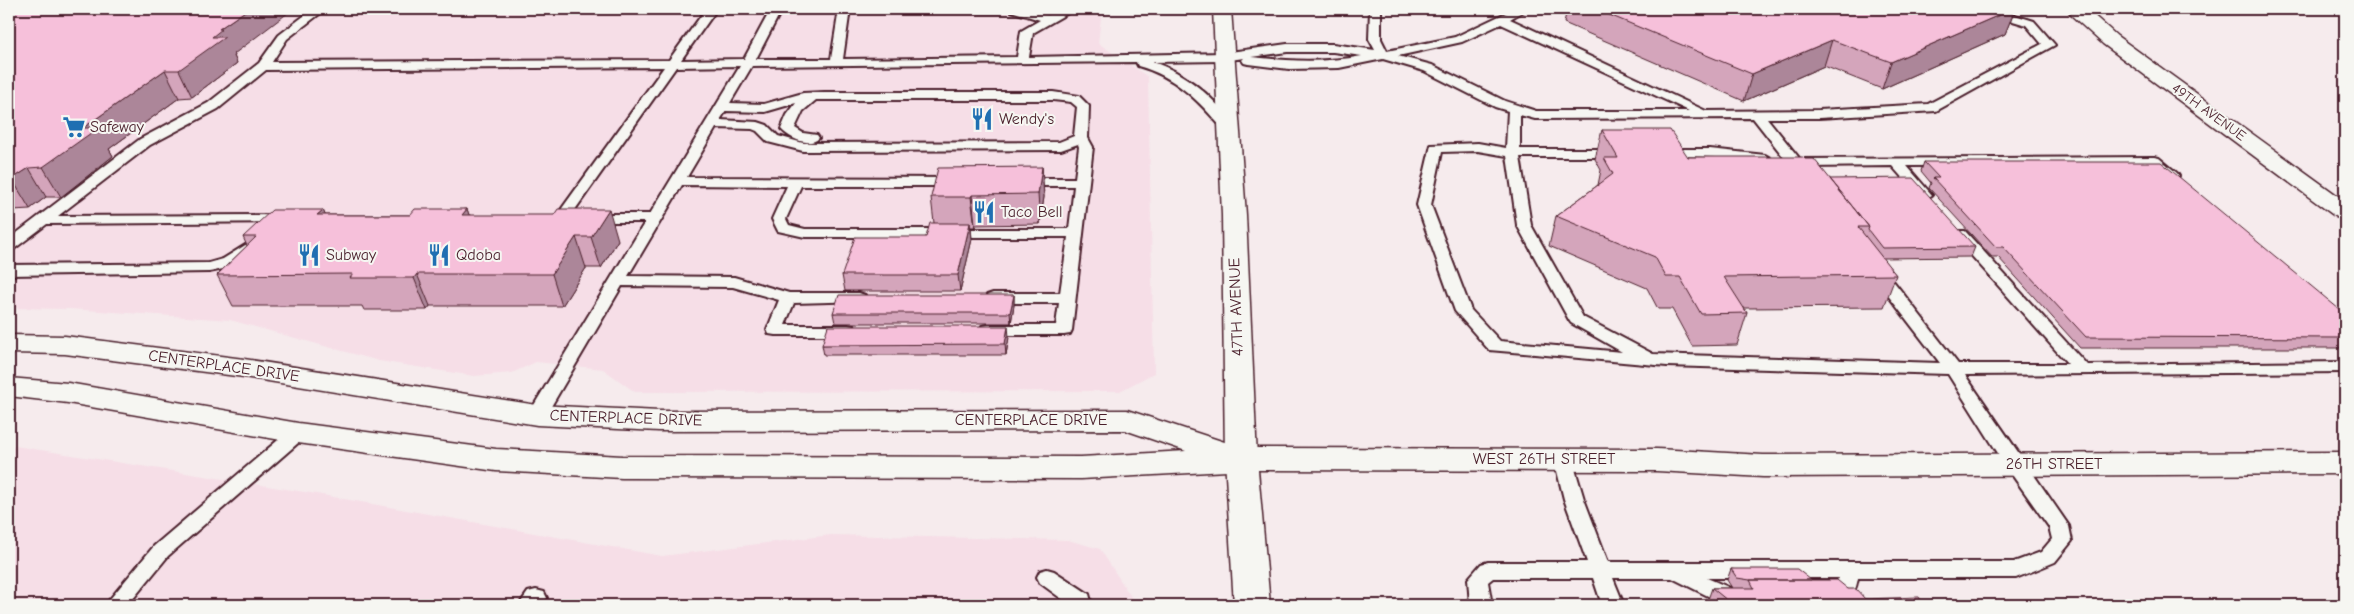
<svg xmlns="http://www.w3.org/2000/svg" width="2354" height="614" viewBox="0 0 2354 614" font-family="'Comic Neue',sans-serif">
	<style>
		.built { fill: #f6dee7 }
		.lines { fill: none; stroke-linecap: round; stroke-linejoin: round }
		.service-casing { stroke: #4a1f2b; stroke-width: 4 }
		.minor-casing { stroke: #4a1f2b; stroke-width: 3 }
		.tertiary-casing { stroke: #4a1f2b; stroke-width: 3 }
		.secondary-casing { stroke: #4a1f2b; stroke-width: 3 }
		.service { fill: #f6f6f2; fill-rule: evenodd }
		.minor { fill: #f6f6f2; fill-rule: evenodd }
		.tertiary { fill: #f6f6f2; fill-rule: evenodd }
		.secondary { fill: #f6f6f2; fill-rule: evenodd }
		.wall { fill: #d4a5bb; stroke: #4a1f2b }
		.shaded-wall { fill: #ac8699; stroke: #4a1f2b }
		.building { fill: #f6c0da; stroke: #4a1f2b }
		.labels { text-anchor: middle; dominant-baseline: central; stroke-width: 4; stroke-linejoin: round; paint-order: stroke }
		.far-street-label { font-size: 14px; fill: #4a1f2b; stroke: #f6f6f2 }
		.poi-label { font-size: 16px; fill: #4a1f2b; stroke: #f6f6f2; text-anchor: start }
		.street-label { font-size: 16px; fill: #4a1f2b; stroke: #f6f6f2 }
	</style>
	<rect width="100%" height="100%" fill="#f6ebed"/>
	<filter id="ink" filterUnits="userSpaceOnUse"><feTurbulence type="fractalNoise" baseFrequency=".02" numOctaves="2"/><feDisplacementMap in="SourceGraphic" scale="10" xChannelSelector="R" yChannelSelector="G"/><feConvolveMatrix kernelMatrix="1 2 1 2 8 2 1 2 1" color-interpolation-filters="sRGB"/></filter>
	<g filter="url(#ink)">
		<!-- built -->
		<path class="built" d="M9 9H1102L1098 43 1148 77 1154 373 1120 391 635 392 603 369 536 362 512 373 474 376 379 361 230 320 70 309 9 308Z
			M9 445 311 493 662 556 831 535 1068 540 1100 549 1133 600V605H9Z"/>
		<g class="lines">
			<defs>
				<path id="service" d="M313 9H326L287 39 272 62 669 60 706 9H717L681 60 744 59 771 9H782L756 59H831L839 9H850L843 59 1017 57 1021 31 1040 20 1011 11 1010 9H1026L1048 15 1061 9H1075L1033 33 1029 57 1223 53 1287 44H1333L1375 50 1369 39 1370 9H1381V39L1387 51 1455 37 1514 9H1527L1510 19 1706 111 1819 110 1928 104 2042 44 2026 25 1980 11 1978 9H1995L2034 21 2055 45 1936 111 1819 118H1767L1800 159 2154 157 2159 158 2177 173 2179 176 2177 179H2167L2151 165 1907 166 1932 195 1925 199 1920 198 1892 166 1806 167 1809 171 1807 174H1797L1753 118 1535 119 1520 115V149H1617L1624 153 1617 157H1520L1531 225 1583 317 1653 354 1940 363 1870 272 1872 269H1884L1958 364H2068L1955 237 1952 234 1955 231H1965L2087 365 2345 362V372L1965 375 2069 526 2072 541 2055 562 2016 578H1858C1854 602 1844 605 1822 605L1819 601C1825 591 1835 590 1838 578H1707L1740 592 1743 598 1740 604H1724L1672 578H1613L1624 605H1602L1593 578H1493L1488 582 1492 605H1470L1468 579 1481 564 1488 562H1587L1564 499 1554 459 1556 454 1563 453 1570 454 1572 459 1584 499 1608 562H2014L2041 552 2052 539 2049 527 2008 469 1948 374 1667 366 1489 350 1455 311 1417 205 1431 145 1478 143 1506 148 1508 111 1495 107 1424 71 1383 59 1339 68 1289 69 1248 64 1244 63 1242 60 1244 58 1223 61 1152 62C1186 72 1214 98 1235 126L1228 130 1223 129C1198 100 1175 76 1138 66L1136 62 752 66 730 103 764 104 803 93 824 92H1053L1079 96 1089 106 1088 138 1093 147 1072 330 1070 334 1064 335H988L982 334 980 330 982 326 988 325H1056L1059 303H993L987 301 985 298 987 295 993 293H1060L1068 237H805L778 231 772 219 787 186 682 185 628 276 734 277 789 293H859L865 295 867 298 865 301 794 303 785 325H848L854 326 856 330 854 334 848 335H775L769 334 767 330 779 300 733 287 622 286 546 415 543 419 537 421 531 419 528 415 645 222H590L583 218 590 214H650L740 66 676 67 567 221 562 222 555 218 664 67 266 70 218 109 150 145 58 216 283 215 288 216 290 219 288 222 47 224 14 249 9 251V239L140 139 208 103 259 63 279 35ZM1501 24 1689 111H1536L1505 101 1432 65 1398 56 1462 42ZM1287 52H1333L1362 56C1325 63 1288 61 1251 57ZM816 100H1053L1071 102 1077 107 1074 136 1059 142 803 143 778 136 767 125 758 122 720 120 726 111 765 112 796 103 787 115 781 129C789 138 809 148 819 138L817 135 803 133 795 128 803 111ZM716 128 752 129 757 131 768 142 803 151 1061 150 1078 144 1079 147 1075 178H1022L1015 182 1022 186H1074L1069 229H805L789 225 786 219 801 186H957L964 182 957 178 687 177ZM1478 151 1507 156 1517 225 1569 320 1571 323 1622 352 1500 341 1471 310 1431 205 1442 152Z
					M936 9H1005L999 12H942Z
					M1664 149H1710L1765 155 1772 159 1765 163 1710 157 1659 156 1657 153Z
					M247 244 255 249C244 264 226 269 209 272L9 275V265L209 263 223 259Z
					M298 427 305 429 307 433 305 437 168 556 128 605H105L154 546 291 429Z
					M1047 569 1054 571 1089 594 1092 605H1070L1040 583 1037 577 1040 571Z
					M536 590 544 592 547 598 542 605H519L528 592Z"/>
				<path id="minor" d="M2070 9H2090L2089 11 2117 36 2345 201V219L2336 217 2103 44 2071 15 2069 11Z
					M1241 448 1657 449 1763 455 2345 452V474L1763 477 1657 471 1241 470 1230 467 1225 459 1230 451Z"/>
				<path id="tertiary" d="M9 335 65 336 244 359 537 405 659 411 1127 410 1252 451 1257 459 1252 467C1243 469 1236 468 1227 471L1081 479 622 478 496 471 298 443 68 403 9 396V378L68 383 298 423 496 449 622 456 1081 457 1186 451 1125 430 659 431 537 425 244 377 65 354 9 353Z"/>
				<path id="secondary" d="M1213 9H1231L1246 215 1257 459 1270 605H1234L1225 459 1222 215Z"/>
			</defs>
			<!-- service casing -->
			<use href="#service" class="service-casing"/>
			<!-- minor casing -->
			<use href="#minor" class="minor-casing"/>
			<!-- tertiary casing -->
			<use href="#tertiary" class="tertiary-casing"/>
			<!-- secondary casing -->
			<use href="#secondary" class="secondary-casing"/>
			<!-- service -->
			<use href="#service" class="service"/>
			<!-- minor -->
			<use href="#minor" class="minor"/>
			<!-- tertiary -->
			<use href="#tertiary" class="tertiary"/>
			<!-- secondary -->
			<use href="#secondary" class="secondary"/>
		</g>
		<!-- wall -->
		<path class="wall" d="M9 9 234 54 235 56H234L237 63 192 97 179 98 109 149 113 156 61 197H46L30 209 13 210 9 213Z
			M1567 9H2015L2005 34 1882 89 1824 66 1744 101 1564 23Z
			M1602 130 1688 157 1805 159 1830 179 1975 247 1971 257 1882 258 1896 275 1884 307 1744 308 1747 313 1737 345 1692 346 1672 309H1658L1647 288 1549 246 1556 216 1598 185 1601 170 1595 159Z
			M1924 162 2345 314V348H2080L1998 257H1992L1929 188 1931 183 1921 171Z
			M1042 167 1044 197 1040 224 975 225V227H971L972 239 960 291H845L842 275 926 237 934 223 931 197Z
			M467 209 469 215 618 240 601 268H586L562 306H430L427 310H364L362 306H233L217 275 247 246 243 237 323 210 325 215H410Z
			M1014 295V305L1011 323H835L833 313Z
			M1009 337 1006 355H824L822 345Z
			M1731 569 1811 580 1848 589 1865 599 1924 605H1706L1712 588H1732L1727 580Z"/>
		<!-- shaded-wall -->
		<path class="shaded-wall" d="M248 9H293L234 54 235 56H234L237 63 192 97 179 70 219 29Z
			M2013 9H2015L2005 34 1882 89 1891 62Z
			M1832 40 1824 66 1744 101 1752 74Z
			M165 70 179 98 109 149 113 156 61 197 43 167 83 128Z
			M1042 167 1044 197 1040 224 1038 194Z
			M29 168 46 197 30 209 12 179Z
			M972 195 975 225V227L971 197Z
			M9 202 13 210 9 213Z
			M467 209 478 240 462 215Z
			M609 209 618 240 601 268 591 237Z
			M323 210 336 240 317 215Z
			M970 223 972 239 960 291 958 275Z
			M576 237 586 268 562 306 552 274Z
			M417 274 430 306 427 310 414 278Z
			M1014 295V305L1011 323 1010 313Z
			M1008 326 1009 337 1006 355 1005 344Z"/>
		<!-- building -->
		<path class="building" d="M9 9H248L219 29H222L212 37H225L179 70H165L83 128H98L43 167 29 168 12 179H9Z
			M1595 9H2013L1891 62 1832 40 1752 74Z
			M1602 130H1670L1688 157H1803L1805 159H1814L1869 227H1858L1896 275 1724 277 1747 313 1701 314 1680 277H1666L1655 257 1556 216 1613 174 1604 158H1618Z
			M1924 162H2161L2345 314V338L2086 337 2003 247H1996L1933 178H1939Z
			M1042 167 1038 194 972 195 971 197H931L938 168Z
			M1913 178 1975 247 1882 248 1868 230 1869 227 1830 179Z
			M415 209H467L462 215H554L558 209H609L591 237H576L552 274H417L414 278H350L353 274 217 275 256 237H243L272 210H323L317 215H410Z
			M930 223H970L958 275H842L855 237H926Z
			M839 295H1014L1010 313H833Z
			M828 326H1008L1005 344 822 345Z
			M1731 569H1797L1811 580H1750L1737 578Z
			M1750 580H1837L1848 589H1856L1865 599 1919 597 1924 605H1733L1712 588H1754Z
			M870 604H1028V605H870Z"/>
	</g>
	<!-- icons -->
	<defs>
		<symbol id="restaurant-bare" viewBox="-9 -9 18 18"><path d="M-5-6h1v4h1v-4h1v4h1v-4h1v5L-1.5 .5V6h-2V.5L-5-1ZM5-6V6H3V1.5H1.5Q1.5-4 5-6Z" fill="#1f6fb2" stroke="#f6f6f2" stroke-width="2.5" paint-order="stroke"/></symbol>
		<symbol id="supermarket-bare" viewBox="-9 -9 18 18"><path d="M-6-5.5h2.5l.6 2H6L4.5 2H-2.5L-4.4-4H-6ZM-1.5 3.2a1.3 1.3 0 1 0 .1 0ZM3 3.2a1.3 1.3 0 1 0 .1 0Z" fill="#1f6fb2" stroke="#f6f6f2" stroke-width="2.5" paint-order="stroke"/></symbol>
	</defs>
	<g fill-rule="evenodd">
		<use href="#restaurant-bare" x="966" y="103" width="32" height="32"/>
		<use href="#supermarket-bare" x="58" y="111" width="32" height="32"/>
		<use href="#restaurant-bare" x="968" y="196" width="32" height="32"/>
		<use href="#restaurant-bare" x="293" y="239" width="32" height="32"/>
		<use href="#restaurant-bare" x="423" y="239" width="32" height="32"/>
	</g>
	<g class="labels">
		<!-- far-street labels -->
		<g class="far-street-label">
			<text transform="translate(2209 112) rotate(36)">49TH AVENUE</text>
		</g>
		<!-- poi labels -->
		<g class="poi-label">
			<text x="999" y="119">Wendy's</text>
			<text x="90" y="127">Safeway</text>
			<text x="1001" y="212">Taco Bell</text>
			<text x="326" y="255">Subway</text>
			<text x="456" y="255">Qdoba</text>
		</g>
		<!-- street labels -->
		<g class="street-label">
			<text transform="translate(1236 307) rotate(-92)">47TH AVENUE</text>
			<text transform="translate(224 366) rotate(8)">CENTERPLACE DRIVE</text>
			<text transform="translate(626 418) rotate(2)">CENTERPLACE DRIVE</text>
			<text x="1031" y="420">CENTERPLACE DRIVE</text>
			<text x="1544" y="459">WEST 26TH STREET</text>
			<text x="2054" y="464">26TH STREET</text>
		</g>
	</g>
	<!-- margin -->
	<rect width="2354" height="614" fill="none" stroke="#f6f6f2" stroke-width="30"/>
	<rect x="15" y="15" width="2324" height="584" fill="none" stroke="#4a1f2b" stroke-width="2" filter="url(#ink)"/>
</svg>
